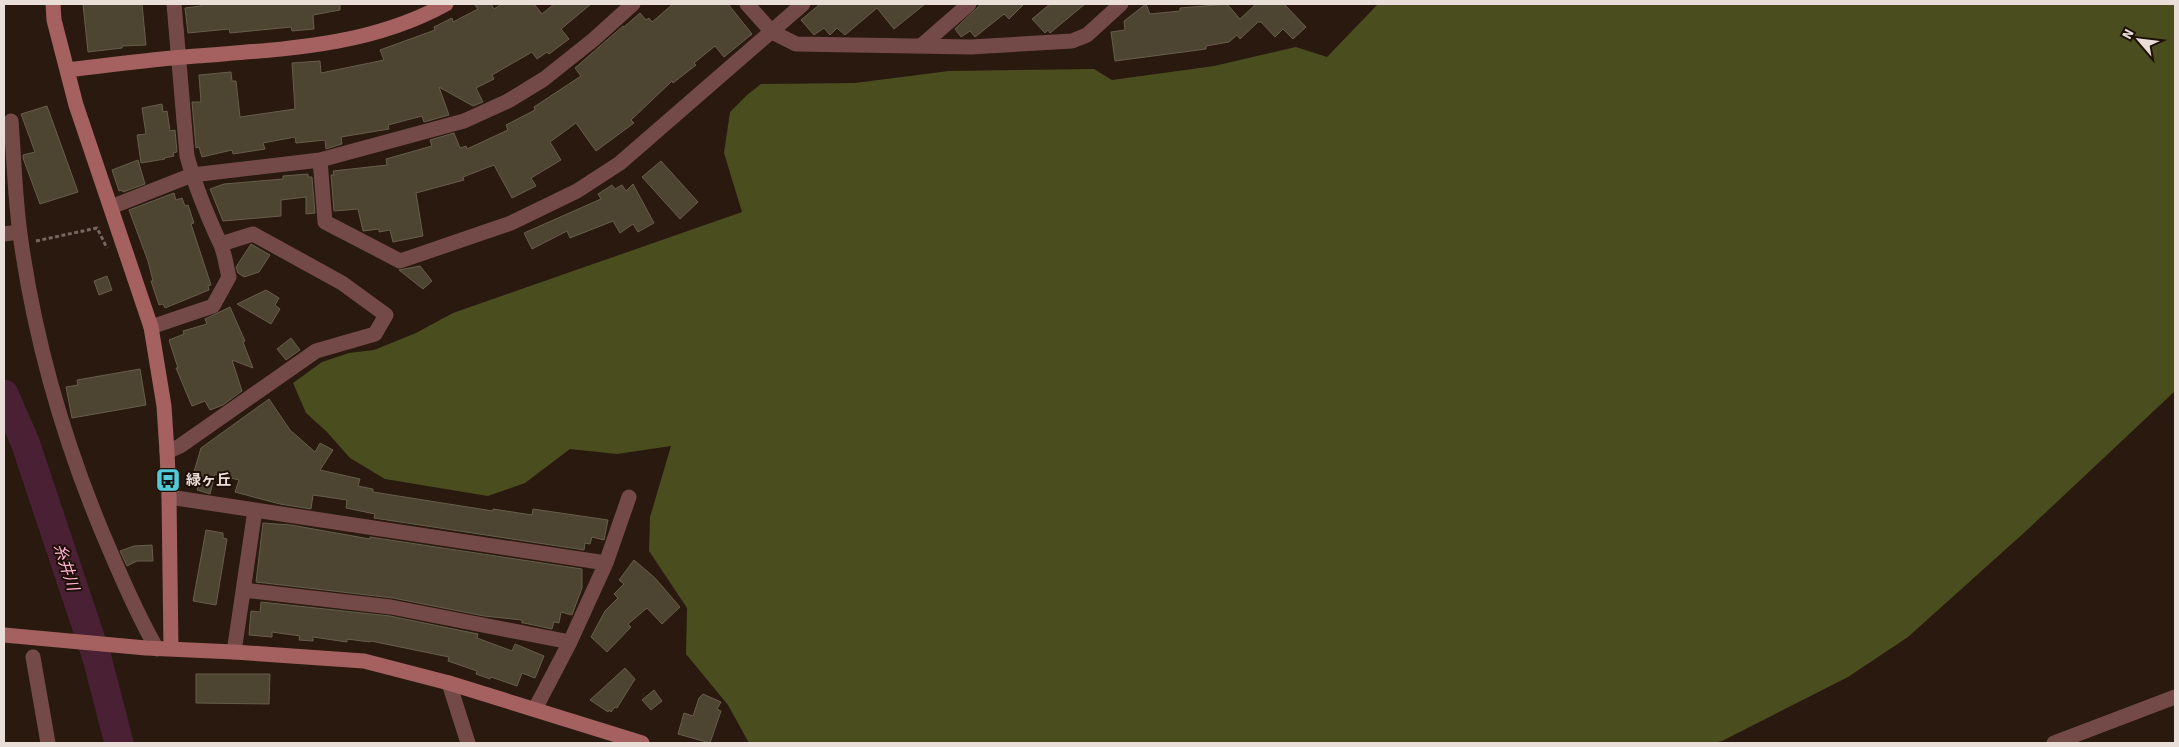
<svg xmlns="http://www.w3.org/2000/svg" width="2179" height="747" viewBox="0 0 2179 747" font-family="'Source Sans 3','Noto Sans JP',sans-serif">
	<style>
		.forest { fill: #4a4e1f }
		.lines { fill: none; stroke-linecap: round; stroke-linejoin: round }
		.river { stroke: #492034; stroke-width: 29 }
		.building { fill: #4d4432; stroke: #675e4b }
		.path { stroke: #75675e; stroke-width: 3; stroke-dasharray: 4 2.5; stroke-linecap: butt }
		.street { stroke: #734a48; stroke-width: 15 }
		.secondary { stroke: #a4615f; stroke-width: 15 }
		.labels { text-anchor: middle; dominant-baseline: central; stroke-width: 4; stroke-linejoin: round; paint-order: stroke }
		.poi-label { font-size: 15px; font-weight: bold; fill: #eadfd8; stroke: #1f1007; text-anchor: start }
		.water-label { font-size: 16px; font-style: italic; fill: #ffb3d4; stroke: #1f1007 }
	</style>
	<rect width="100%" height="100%" fill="#29190f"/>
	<!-- forest -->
	<path class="forest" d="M1378 4H2175V391L2026 531 1908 637 1848 677 1722 741 1713 743H749L728 705 686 654 687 608 649 551 650 517 671 446 617 454 570 449 525 483 488 496 385 479 350 458 327 432 306 413 293 383 322 362 349 353 374 350 416 333 453 313 742 212 724 153 730 112 747 95 761 84 855 83 949 71 1094 69 1112 80 1214 66 1296 47 1327 57Z"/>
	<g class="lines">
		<!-- river -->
		<path class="river" d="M4 394 25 442 97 658 119 743"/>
	</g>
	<!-- building -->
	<path class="building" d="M83 4H142L146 45 122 46V48L88 52Z
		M201 4H340V10L313 15 314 29 292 31 291 27 230 33 229 29 188 33 185 8 201 6Z
		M474 4H491L494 9 502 4H534L542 14 554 4H591L561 29 569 39 549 54 547 52 537 59 532 52 492 75 494 79 476 88 483 102 473 106 439 87 449 115 424 122 422 116 388 125 389 129 341 137 342 144 326 149 325 140 296 143 295 137 263 143 265 149 233 154 232 150 202 157 199 147 196 148 192 102H201L199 75 231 72 232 81H236L240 117 295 109 292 63 320 61 321 73 384 60 380 50 435 30 434 27 452 18 453 22 478 9Z
		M673 4H728L752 34 724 57 715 46 694 63 696 65 673 83 672 81 631 120 634 123 596 151 576 123 550 142 561 160 531 178 536 186 512 198 494 165 463 177 464 180 416 193 423 236 393 242 390 230 379 232V229L363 231 358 209 334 211 331 175H334L333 171 387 165 386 159 432 146 430 140 454 133 460 148 466 146 467 149 508 130 506 125 535 110 534 107 581 76 575 68 623 26 624 27 640 13 646 20 649 18 652 22Z
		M820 4H925L894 29 877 8 845 35 837 28 830 35 824 28 814 35 801 20Z
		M981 4H1024L1009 19 1004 14 975 37 970 31 961 37 955 29Z
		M1050 4H1085L1050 33 1048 30 1045 33 1032 19Z
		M1146 4 1150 14 1180 11V8L1227 4 1240 19 1256 4H1284L1306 27 1293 39 1283 29 1275 37 1261 22H1258L1240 39 1237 35 1229 42 1206 46V49L1115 61 1111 32 1125 30 1124 21Z
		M162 104 163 112 167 111 170 131 175 130 177 152 173 153 174 156 164 158 165 159 141 163 137 135 146 134 142 108Z
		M47 106 78 192 40 204 23 158V155L35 152 21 114Z
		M138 160 145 184 123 192 122 190 119 191 112 170Z
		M661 161 698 202 680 219 642 177Z
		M308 174V177H312L315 213 306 214V197L281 200V216L223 221 210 189 224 184 283 179V176Z
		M633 184 654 223 638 232 633 224 620 233 613 221 570 238 567 231 532 249 524 233 601 199 598 194 612 185 615 189 622 185 626 191Z
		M174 193 176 200 182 198 185 206 188 205 194 223 191 224 211 285 208 286 209 290 165 308 163 304 159 305 151 281H153L148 261 129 210Z
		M251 244 270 255 259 272 244 277 238 273 236 267Z
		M420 266 432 281 423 289 399 270Z
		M107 276 112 290 99 295 94 281Z
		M266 290 279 298 275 305 280 309 271 324 237 304Z
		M230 307 245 341 243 342 253 368 232 360 242 391 223 405 210 410 205 401 192 406 176 368H178L169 340 184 334 183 331 207 324 205 319Z
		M291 338 300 350 286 360 277 349Z
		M140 369 146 405 72 418 66 387 78 385 77 380Z
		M269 399 290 430 315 452 320 443 333 450 320 470 360 479 358 486 373 489V492L493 511V509L532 515 533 509 608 520 604 540 592 537 590 544 585 543 584 550 374 518 375 514 346 508 347 500 313 495 311 509 280 504 235 492 239 480 215 474 210 494 197 490 199 484 191 482 201 448Z
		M263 523 291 525 370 539V537L582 569V588L572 615 561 612 559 623 554 622 552 629 524 623H522V620L484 616 393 598 256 582Z
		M206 530 223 533V538L227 539 216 605 193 601Z
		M152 545 153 561H137L127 566 120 551 134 546Z
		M634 560 655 578 680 607 662 624 647 608 628 624 631 627 607 652 591 637 605 611 618 598 614 594 624 584 619 580Z
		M261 602 390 616 478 634 477 638 512 651 515 644 544 656 535 678 522 673 517 686 491 677 490 679 476 674 477 671 448 661 449 657 371 641 370 642 347 639V642L313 637V641L299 640 300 636 272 632V637L249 635 251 611 260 612Z
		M625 668 635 679 617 708 615 707 611 712 609 710 608 712 590 700Z
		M196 674H270L269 704 196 703Z
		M654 690 662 701 651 710 642 700Z
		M703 694 721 702 717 709 721 711 710 743 678 734 684 713 693 716 699 698Z"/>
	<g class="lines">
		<!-- path -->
		<path class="path" d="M36 241 97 228 107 248"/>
		<!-- street -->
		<path class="street" d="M747 4 772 32 796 44 971 47 1072 41 1087 35 1121 4
			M921 46 969 4
			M11 121C14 158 15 197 20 234 35 344 67 452 111 553 125 586 139 618 157 649
			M320 160 325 222 400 261 511 223 577 191 620 163 803 4
			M111 207 192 175 320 160 464 121 508 101 544 79 593 40 633 4
			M4 234 19 232
			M151 327 213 306 229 277C226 266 225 253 220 243 207 215 195 186 187 156L174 4
			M167 452 180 446 316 351 375 334 386 315 342 283 253 234 221 244
			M169 497 606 563
			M243 590 391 607 570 642
			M234 652 255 510
			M33 657 48 743
			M449 683 468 743
			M535 709 570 642 606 563 629 497
			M2054 743 2175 697"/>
		<!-- secondary -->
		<path class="secondary" d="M53 4 54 20 76 105 151 327 164 406 167 452 169 497 171 649
			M68 70C110 65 153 59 196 56 283 49 368 47 446 4
			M4 635 146 648 234 652 364 661 449 683 642 743"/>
	</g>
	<!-- icons -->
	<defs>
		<symbol id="bus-square" viewBox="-11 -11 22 22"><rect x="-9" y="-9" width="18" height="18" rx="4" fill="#52cbd8" stroke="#1f1007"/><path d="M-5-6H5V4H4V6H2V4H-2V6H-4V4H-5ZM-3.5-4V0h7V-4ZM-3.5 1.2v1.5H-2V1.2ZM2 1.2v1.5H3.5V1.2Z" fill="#111"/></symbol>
	</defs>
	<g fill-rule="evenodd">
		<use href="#bus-square" x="154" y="466" width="28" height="28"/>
	</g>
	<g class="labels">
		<!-- poi labels -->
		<g class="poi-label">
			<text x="186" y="480">緑ヶ丘</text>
		</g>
		<!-- water labels -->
		<g class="water-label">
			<text transform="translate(66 567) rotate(72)">糸井川</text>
		</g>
	</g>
	<!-- border -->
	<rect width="2179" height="747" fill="none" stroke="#eadfd8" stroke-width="10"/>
	<!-- north arrow -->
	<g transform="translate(2139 40) rotate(298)" stroke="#1f1007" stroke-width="4" paint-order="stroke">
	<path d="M0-4L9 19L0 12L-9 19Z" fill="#eadfd8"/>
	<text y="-8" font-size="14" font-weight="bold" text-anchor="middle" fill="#eadfd8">N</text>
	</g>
</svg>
